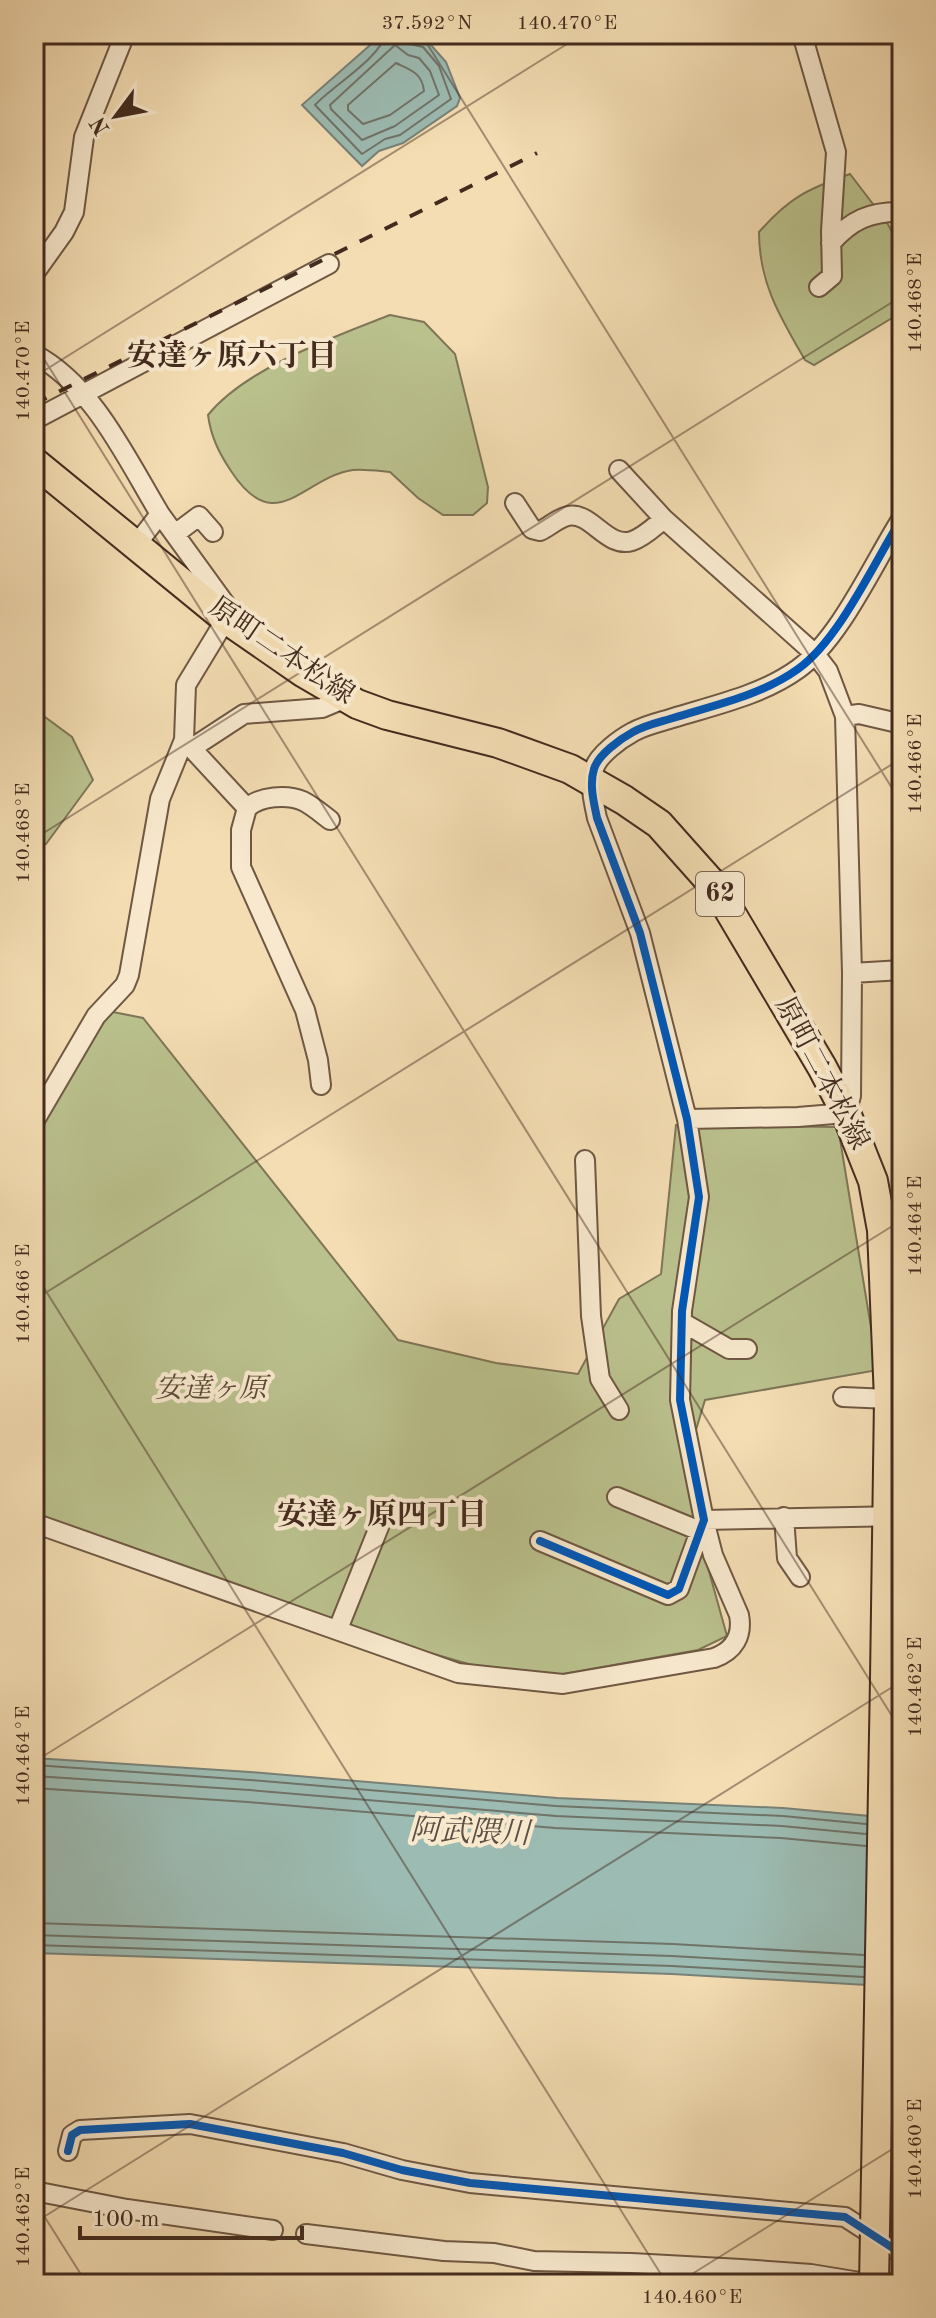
<svg xmlns="http://www.w3.org/2000/svg" width="936" height="2318" viewBox="0 0 936 2318" font-family="'Old Standard TT','Noto Serif JP',serif">
	<style>
		.green { fill: #bac18d; stroke: #7e7656; stroke-width: 2 }
		.water { fill: #9cbbb2; stroke: #788177; stroke-width: 2 }
		.lines { fill: none; stroke-linecap: round; stroke-linejoin: round }
		.shore { stroke: #707368; stroke-width: 2 }
		.minor-casing { stroke: #6f5843; stroke-width: 22 }
		.primary-casing { stroke: #432b1e; stroke-width: 32 }
		.minor { stroke: #f8e9ce; stroke-width: 18 }
		.primary { stroke: #f4ddb3; stroke-width: 28 }
		.rail { stroke: #432b1e; stroke-width: 4; stroke-dasharray: 14 14; stroke-linecap: butt }
		.primary-bridge-casing { stroke: #432b1e; stroke-width: 32; stroke-linecap: butt }
		.primary-bridge { stroke: #f4ddb3; stroke-width: 28 }
		.cycleway-casing { stroke: #f8e9ce; stroke-width: 13 }
		.cycleway { stroke: #0057b8; stroke-width: 8 }
		.ticks { fill: none; stroke: #432b1e; stroke-width: 2; stroke-opacity: 0.45 }
		.labels { text-anchor: middle; dominant-baseline: central; stroke-width: 8; stroke-linejoin: round; paint-order: stroke }
		.shield { fill: #f8e9ce; stroke: #796453; stroke-width: 2 }
		.shield-label { font-size: 26px; font-weight: bold; fill: #432b1e }
		.street-label { font-size: 28px; fill: #432b1e; stroke: #f8e9ce }
		.park-label { font-size: 28px; font-style: italic; fill: #5b4934; stroke: #f8e9ce }
		.neighbourhood-label { font-size: 30px; font-weight: bold; fill: #432b1e; stroke: #f8e9ce }
		.water-label { font-size: 30px; font-style: italic; fill: #594f43; stroke: #f8e9ce }
		.neatline { fill: none; stroke: #432b1e; stroke-width: 3 }
		.ticks-label { font-size: 20px; text-anchor: middle; fill: #432b1e }
	</style>
	<rect width="100%" height="100%" fill="#f4ddb3"/>
	<filter id="stains"><feTurbulence type="fractalNoise" baseFrequency=".0025" numOctaves="4"/><feColorMatrix values="0 0 0 0 .2 0 0 0 0 .09 0 0 0 0 .02 0 0 0 .5 -.17"/></filter>
	<radialGradient id="worn" r=".72"><stop offset=".6" stop-color="#630" stop-opacity="0"/><stop offset="1" stop-color="#630" stop-opacity=".3"/></radialGradient>
	<!-- green -->
	<path class="green" d="M850 174 886 221 902 249V312L814 365 805 360C780 317 759 283 759 232 789 198 807 189 850 174Z
		M390 315 424 322 455 354 488 487 487 503 473 515H443L418 498 390 472C379 471 365 469 353 470 303 477 276 540 231 471 219 453 211 437 208 415 246 368 334 337 390 315Z
		M41 714 72 737 93 780 46 844 34 850V719Z
		M108 1011 143 1018 398 1340 496 1363 578 1374 619 1299 661 1274 676 1125 838 1127 878 1370 705 1400 686 1463 695 1521 727 1636 698 1650 552 1676 472 1665 378 1638 34 1518V1133Z"/>
	<!-- water -->
	<path class="water" d="M379 34H411L416 39 424 37 446 62 460 98 457 106 403 143 379 151 362 166 302 105 369 46Z
		M34 1758 250 1772 557 1798 783 1808 902 1819V1987L672 1974 34 1953Z"/>
	<g class="lines">
		<!-- shore -->
		<path class="shore" d="M385 34C382 57 331 87 315 105L362 154 385 139 400 135 451 99 439 66 423 47 410 44 406 34
			M395 45 408 55 419 58 430 71 439 95 395 126 362 140 331 109 330 105Z
			M396 63C411 70 422 73 424 91L390 115 363 124 348 110V105Z
			M34 1765 250 1780 556 1806 783 1816 866 1824
			M34 1776 249 1790 556 1816 782 1826 866 1834
			M34 1788 248 1802 555 1828 781 1838 866 1846
			M34 1923 673 1944 864 1955
			M34 1935 672 1956 864 1967
			M34 1945 672 1966 864 1977"/>
		<defs>
			<path id="minor" d="M802 34 836 152 831 231 832 276 819 287
				M831 243C851 220 871 211 902 212
				M34 274 64 232 74 212 84 137 125 34
				M34 354C94 386 126 458 160 514L136 545
				M34 420 329 264
				M619 470 664 519 815 654 828 671 845 716 852 973 851 1096 846 1113 798 1117 687 1119
				M515 503 532 529 540 531C549 527 558 518 568 516 591 511 607 549 632 541 644 537 655 526 664 519
				M175 534 199 516 213 532
				M845 716 859 714 902 724
				M184 740 247 808
				M192 748 244 714 322 708 346 698
				M852 973 902 970
				M321 1085 318 1060 305 1010 241 867V830L247 808C260 796 287 794 303 801 313 806 322 814 330 820
				M34 1122 96 1016 125 985 129 975 160 799 184 740 186 685 226 619V605L160 514
				M585 1160 591 1316 600 1379 619 1410
				M882 1230 902 1235
				M682 1322 729 1349H747
				M843 1397 889 1399
				M617 1497 700 1531
				M784 1517 787 1558 800 1577
				M34 1523 458 1673 563 1684 714 1658C734 1651 743 1636 739 1615L713 1555 704 1520 902 1516
				M540 1541 668 1595 679 1589 704 1520 680 1400 682 1311 699 1197 687 1119 640 933 597 818C594 803 589 785 594 769 598 755 620 739 633 732 645 725 660 722 673 718 715 705 762 695 798 669 840 639 874 562 902 518
				M338 1629 379 1527
				M68 2151 72 2135 80 2130 190 2124 343 2153 402 2170 470 2183 845 2217 902 2254
				M34 2191 127 2209 273 2230
				M875 2232 902 2233
				M306 2234 444 2251 494 2253 534 2261 631 2263 741 2269 811 2274 872 2284"/>
			<path id="primary" d="M34 462 226 619 304 673 357 704 387 715 498 743 570 769 624 800 659 824 716 888 822 1067 846 1113 873 1181 882 1230 889 1399 885 1679"/>
		</defs>
		<!-- minor casing -->
		<use href="#minor" class="minor-casing"/>
		<!-- primary casing -->
		<use href="#primary" class="primary-casing"/>
		<!-- minor -->
		<use href="#minor" class="minor"/>
		<!-- primary -->
		<use href="#primary" class="primary"/>
		<!-- rail -->
		<path class="rail" d="M34 404 537 153
			M181 2284H276"/>
		<defs>
			<path id="primary-bridge" d="M874 2284 885 1679"/>
		</defs>
		<!-- primary-bridge casing -->
		<use href="#primary-bridge" class="primary-bridge-casing"/>
		<!-- primary-bridge -->
		<use href="#primary-bridge" class="primary-bridge"/>
		<defs>
			<path id="cycleway" d="M540 1541 668 1595 679 1589 704 1520 680 1400 682 1311 699 1197 687 1119 640 933 597 818C594 803 589 785 594 769 598 755 620 739 633 732 645 725 660 722 673 718 715 705 762 695 798 669 840 639 874 562 902 518
				M68 2151 72 2135 80 2130 190 2124 343 2153 402 2170 470 2183 845 2217 902 2254"/>
		</defs>
		<!-- cycleway casing -->
		<use href="#cycleway" class="cycleway-casing"/>
		<!-- cycleway -->
		<use href="#cycleway" class="cycleway"/>
	</g>
	<!-- ticks -->
	<path class="ticks" d="M421 34 902 804M34 343 902 1732M34 377 583 34M34 839 902 296M34 1272 667 2284M34 1300 902 758M34 1762 902 1220M34 2200 87 2284M34 2223 902 1681M676 2284 902 2143"/>
	<g class="labels">
		<!-- shield labels -->
		<rect class="shield" x="696" y="872" width="48" height="44" rx="6"/>
		<g class="shield-label">
			<text x="720" y="894">62</text>
		</g>
		<!-- street labels -->
		<g class="street-label">
			<text transform="translate(281 652) rotate(34)">原町二本松線</text>
			<text transform="translate(821 1074) rotate(62)">原町二本松線</text>
		</g>
		<!-- park labels -->
		<g class="park-label">
			<text x="211" y="1390">安達ヶ原</text>
		</g>
		<!-- neighbourhood labels -->
		<g class="neighbourhood-label">
			<text x="232" y="357">安達ヶ原六丁目</text>
			<text x="382" y="1516">安達ヶ原四丁目</text>
		</g>
		<!-- water labels -->
		<g class="water-label">
			<text transform="translate(470 1833) rotate(2)">阿武隈川</text>
		</g>
	</g>
	<!-- margin -->
	<rect width="936" height="2318" fill="none" stroke="#f4ddb3" stroke-width="88"/>
	<!-- north arrow -->
	<g transform="translate(116 116) rotate(238)" stroke="#f8e9ce" stroke-width="6" paint-order="stroke">
	<path d="M0-6L14 30L0 20L-14 30Z" fill="#432b1e"/>
	<text y="-12" font-size="22" font-weight="bold" text-anchor="middle" fill="#432b1e">N</text>
	</g>
	<!-- scale -->
	<path d="M80 2226v12h222v-12" fill="none" stroke="#432b1e" stroke-width="4"/>
	<text x="92" y="2226" font-size="24" fill="#432b1e" stroke="#f8e9ce" stroke-width="6" paint-order="stroke">100 m</text>
	<rect x="44" y="44" width="848" height="2230" class="neatline"/>
	<g class="ticks-label">
		<text x="427" y="29">37.592°N</text>
		<text x="567" y="29">140.470°E</text>
		<text transform="translate(914 303) rotate(-90)" y="7">140.468°E</text>
		<text transform="translate(22 371) rotate(-90)" y="7">140.470°E</text>
		<text transform="translate(914 764) rotate(-90)" y="7">140.466°E</text>
		<text transform="translate(22 833) rotate(-90)" y="7">140.468°E</text>
		<text transform="translate(914 1226) rotate(-90)" y="7">140.464°E</text>
		<text transform="translate(22 1294) rotate(-90)" y="7">140.466°E</text>
		<text transform="translate(914 1687) rotate(-90)" y="7">140.462°E</text>
		<text transform="translate(22 1756) rotate(-90)" y="7">140.464°E</text>
		<text transform="translate(914 2149) rotate(-90)" y="7">140.460°E</text>
		<text transform="translate(22 2217) rotate(-90)" y="7">140.462°E</text>
		<text x="692" y="2303">140.460°E</text>
	</g>
	<rect width="100%" height="100%" filter="url(#stains)"/>
	<rect width="100%" height="100%" fill="url(#worn)"/>
</svg>
